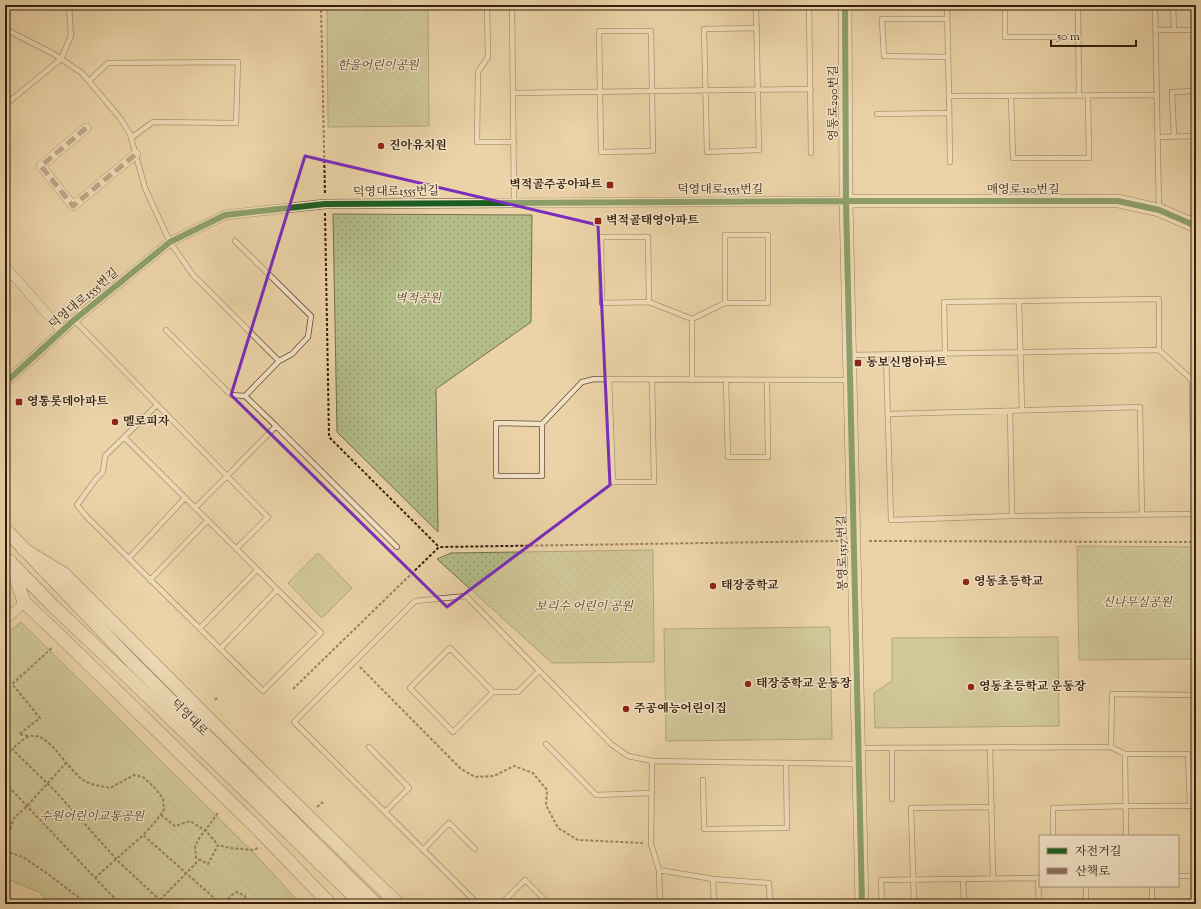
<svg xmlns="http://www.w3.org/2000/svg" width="1201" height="909" viewBox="0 0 1201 909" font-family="'Sorts Mill Goudy','Noto Serif KR',serif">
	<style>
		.green { fill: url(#green-dots); stroke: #746e4c }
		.pitch { fill: #b3bd8a; stroke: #746e4c }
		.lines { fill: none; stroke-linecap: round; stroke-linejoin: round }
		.lane-casing { stroke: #624d35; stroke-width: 6 }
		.street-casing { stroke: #624d35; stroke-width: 10 }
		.secondary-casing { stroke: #35200f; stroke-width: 14 }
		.path { stroke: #35200f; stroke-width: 2; stroke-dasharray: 3 2; stroke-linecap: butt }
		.lane { stroke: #f2e2c6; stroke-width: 4.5 }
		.street { stroke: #f2e2c6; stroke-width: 9 }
		.secondary { stroke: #f2e2c6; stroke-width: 13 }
		.secondary-bridge-casing { stroke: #35200f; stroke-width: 14; stroke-linecap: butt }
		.secondary-bridge { stroke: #f2e2c6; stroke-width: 13 }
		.quiet { stroke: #8d6e63; stroke-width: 5; stroke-dasharray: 10 5; stroke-linecap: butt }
		.cycleway-casing { stroke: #f2e2c6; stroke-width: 8 }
		.cycleway { stroke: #1b5e20; stroke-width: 6 }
		.marked { fill: none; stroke: #7b2cbf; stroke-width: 3; stroke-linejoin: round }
		.poi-dot { fill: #8f2418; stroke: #f2e2c6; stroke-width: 1.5 }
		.labels { text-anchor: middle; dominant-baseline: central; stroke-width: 3; stroke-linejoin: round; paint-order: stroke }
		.park-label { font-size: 12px; font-style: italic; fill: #54472e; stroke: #f2e2c6 }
		.street-label { font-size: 12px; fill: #35200f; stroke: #f2e2c6 }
		.poi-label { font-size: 12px; font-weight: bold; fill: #35200f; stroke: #f2e2c6; text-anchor: start }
	</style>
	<defs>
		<pattern id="green-dots" width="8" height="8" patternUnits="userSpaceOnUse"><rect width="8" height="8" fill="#b3bd8a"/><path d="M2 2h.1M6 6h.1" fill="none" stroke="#9ba276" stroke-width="1.8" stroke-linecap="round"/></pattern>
	</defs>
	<rect width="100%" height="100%" fill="#ebd3a7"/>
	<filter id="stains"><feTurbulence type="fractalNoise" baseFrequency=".005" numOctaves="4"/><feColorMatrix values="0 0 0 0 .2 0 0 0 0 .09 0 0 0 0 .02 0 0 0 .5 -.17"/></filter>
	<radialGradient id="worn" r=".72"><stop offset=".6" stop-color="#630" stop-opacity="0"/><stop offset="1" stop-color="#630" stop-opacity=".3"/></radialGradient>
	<!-- green -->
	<path class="green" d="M327 5H428L429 126 328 127Z
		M333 214 532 215 531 322 436 389 438 532 337 432Z
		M1077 546 1196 547V659L1079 660Z
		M653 550 654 662 552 663 437 559 451 553Z
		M21 622 252 851 301 904H51L39 892 5 878V635Z"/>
	<!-- pitch -->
	<path class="pitch" d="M318 553 352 588 322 618 288 583Z
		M830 627 832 739 666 741 664 629Z
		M1058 637 1059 726 875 728 874 693 892 681V638Z"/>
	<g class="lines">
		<defs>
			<path id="lane" d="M487 5 488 57 478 72 477 142H514
				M512 5 514 202
				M756 5 759 150 707 152 704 29 757 28
				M809 5 811 153
				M947 5 949 96 1157 95
				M1005 5V37H1078
				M1078 5 1079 96
				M1155 5 1159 209
				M1173 5 1174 30
				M947 19H882L884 56 948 57
				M5 29 52 53 82 73 120 118 130 134 145 188 170 242 193 275 279 361 245 396 276 426 227 476 74 320
				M1156 30H1196
				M599 31H651L653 151 601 152Z
				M89 81 108 63 238 62 236 123 153 122 131 138
				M513 93 810 89 811 90
				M949 96 950 162
				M1011 96 1013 158H1089L1088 96
				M5 105 61 59 71 36 69 5
				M877 114 949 113
				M1174 136 1172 92 1196 91
				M1157 137 1196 136
				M235 241 311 316 308 337 292 354 279 361
				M1019 301 1022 410
				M649 302 648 237H601L602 303 649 302 692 319 725 303H768V235H725V303
				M166 330 231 395 245 396
				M945 354 944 302 1159 299V350
				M851 355 1159 350 1192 380 1196 377
				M886 355 891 520 1012 516 1194 514 1192 380
				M609 379 613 482H654L652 380
				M692 380V319
				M726 380 728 457H768L767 380
				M1010 411 1012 516
				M888 414 1140 407 1142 515
				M542 424 496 423V476H542V424L582 382 594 379 848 380
				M276 426 397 547
				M124 437 321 633 263 691 87 517 77 505 96 479 103 472 105 456 157 405
				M195 508 227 476 268 517 236 549
				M129 558 185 498
				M150 580 207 521
				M200 628 257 570
				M220 649 277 590
				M493 692 453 732 410 688 450 648 493 692H518L539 671
				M546 744 596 795 651 793
				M369 747 409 788 385 812
				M1111 747 1112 694 1196 695
				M860 748 1111 747 1125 754 1126 836
				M892 748V799
				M990 748 993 878
				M652 761 651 844 659 870 660 904
				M703 780 704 829 787 828 786 763
				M1053 836V808L1126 806H1190L1188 754H1125
				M423 850 449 823 475 849
				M659 870 713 879 769 883 770 904
				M1178 876H1196
				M1038 878 1039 904
				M713 879 714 904
				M963 879 964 904
				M1086 886V904
				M1152 886V904
				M478 904 294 722 415 601 466 596 611 744 628 756 652 761 857 764
				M501 904 525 880 549 904
				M882 904 881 880 1040 878
				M914 904 911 808 992 807"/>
			<path id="street" d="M86 128 41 166 73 206 136 154
				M5 266 62 331
				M5 383 74 320 170 242 225 215 325 204 846 201
				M5 621 24 602"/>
			<path id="secondary" d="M845 5 846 201 862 904
				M846 201H1118L1159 210 1196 226
				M5 529 134 664
				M23 549 64 574 237 747 398 904
				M10 561 24 602 59 635 256 827 330 904
				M13 565 53 606 125 674"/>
		</defs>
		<!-- lane casing -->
		<use href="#lane" class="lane-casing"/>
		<!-- street casing -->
		<use href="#street" class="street-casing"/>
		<!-- secondary casing -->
		<use href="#secondary" class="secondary-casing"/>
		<!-- path -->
		<path class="path" d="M321 5 325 195
			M325 213 329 437 439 547
			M869 541 1196 542
			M360 667 461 769 475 777 494 776 514 766 533 773 547 790 546 805 558 828 578 840 643 843
			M293 689 439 547 838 541
			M215 700 218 697
			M28 736 19 734 40 718 12 684 53 647
			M5 756 12 749
			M5 783 120 904
			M317 807 323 802
			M218 813 200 837 195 846 196 858 208 864 218 845 230 848 255 850 258 847
			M161 815 175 826 190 821 206 831 218 845
			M5 843 14 818 27 806 66 763
			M5 851 23 857 48 874 82 900 84 904
			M95 878 143 835
			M160 900 199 860
			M164 904 119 862 56 792 12 749C18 744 27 734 36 736 52 738 69 771 83 780 91 785 101 786 110 788L134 775 143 777 155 788 163 799 164 810 156 821 143 835 221 904
			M226 904C228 898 232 894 237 892L245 896 247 904"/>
		<!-- lane -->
		<use href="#lane" class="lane"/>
		<!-- street -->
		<use href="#street" class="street"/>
		<!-- secondary -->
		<use href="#secondary" class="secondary"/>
		<defs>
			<path id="secondary-bridge" d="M134 664 376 904
				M125 674 362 904"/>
		</defs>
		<!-- secondary-bridge casing -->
		<use href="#secondary-bridge" class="secondary-bridge-casing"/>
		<!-- secondary-bridge -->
		<use href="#secondary-bridge" class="secondary-bridge"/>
		<!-- quiet -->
		<path class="quiet" d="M86 128 41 166 73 206 136 154"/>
		<defs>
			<path id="cycleway" d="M845 5 846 201 862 904
				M5 383 74 320 170 242 225 215 325 204 846 201H1118L1159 210 1196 226"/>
		</defs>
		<!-- cycleway casing -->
		<use href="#cycleway" class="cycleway-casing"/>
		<!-- cycleway -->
		<use href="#cycleway" class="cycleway"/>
	</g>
	<!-- marked area -->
	<path d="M0 0H1201V909H0ZM305 156 598 225 610 485 447 607 231 395Z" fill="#ebd3a7" fill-opacity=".55" fill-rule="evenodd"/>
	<path class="marked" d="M305 156 598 225 610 485 447 607 231 395Z"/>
	<!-- markers -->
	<g class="poi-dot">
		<circle cx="381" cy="146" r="4"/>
		<rect x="606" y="181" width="8" height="8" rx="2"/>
		<rect x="594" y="217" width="8" height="8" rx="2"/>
		<rect x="854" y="359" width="8" height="8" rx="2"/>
		<rect x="15" y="398" width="8" height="8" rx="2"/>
		<circle cx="115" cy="422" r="4"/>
		<circle cx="966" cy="582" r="4"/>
		<circle cx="713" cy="586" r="4"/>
		<circle cx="748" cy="684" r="4"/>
		<circle cx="971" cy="687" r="4"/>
		<circle cx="626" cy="709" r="4"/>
	</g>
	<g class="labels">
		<!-- park labels -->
		<g class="park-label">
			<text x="378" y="66">한울어린이공원</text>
			<text x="418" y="299">벽적공원</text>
			<text x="1137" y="603">신나무실공원</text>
			<text x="584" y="607">보리수 어린이 공원</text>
			<text x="92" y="817">수원어린이교통공원</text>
		</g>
		<!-- street labels -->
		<g class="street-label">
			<text transform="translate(834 103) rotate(-90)">영통로290번길</text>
			<text x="720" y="190">덕영대로1555번길</text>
			<text x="1023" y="190">매영로310번길</text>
			<text transform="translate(396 192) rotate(-1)">덕영대로1555번길</text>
			<text transform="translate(84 299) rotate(-40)">덕영대로1555번길</text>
			<text transform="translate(843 553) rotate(-91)">봉영로1517번길</text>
			<text transform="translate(189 718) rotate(45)">덕영대로</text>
		</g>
		<!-- poi labels -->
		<g class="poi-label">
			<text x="389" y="146">진아유치원</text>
			<text x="602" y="185" text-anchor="end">벽적골주공아파트</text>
			<text x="606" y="221">벽적골태영아파트</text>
			<text x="866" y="363">동보신명아파트</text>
			<text x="27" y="402">영통롯데아파트</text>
			<text x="123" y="422">멜로피자</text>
			<text x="974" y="582">영동초등학교</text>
			<text x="721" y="586">태장중학교</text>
			<text x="756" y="684">태장중학교 운동장</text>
			<text x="979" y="687">영동초등학교 운동장</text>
			<text x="634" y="709">주공예능어린이집</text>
		</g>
	</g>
	<!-- margin -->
	<rect width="1201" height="909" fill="none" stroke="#ebd3a7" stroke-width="20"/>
	<rect x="6" y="6" width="1189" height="897" fill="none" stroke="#35200f" stroke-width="2"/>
	<rect x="10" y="10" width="1181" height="889" fill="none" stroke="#35200f"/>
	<!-- legend -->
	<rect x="1039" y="835" width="140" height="52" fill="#f2e2c6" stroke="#a6947d"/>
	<rect x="1047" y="848" width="20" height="6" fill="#1b5e20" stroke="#a6947d"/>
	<text x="1075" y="855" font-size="12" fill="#35200f">자전거길</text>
	<rect x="1047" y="868" width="20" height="6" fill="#8d6e63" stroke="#a6947d"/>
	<text x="1075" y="875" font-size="12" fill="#35200f">산책로</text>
	<!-- scale -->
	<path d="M1051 40v6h85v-6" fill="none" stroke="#35200f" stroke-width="2"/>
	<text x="1057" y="40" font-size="12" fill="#35200f" stroke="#f2e2c6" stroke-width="3" paint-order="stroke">50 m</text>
	<rect width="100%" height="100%" filter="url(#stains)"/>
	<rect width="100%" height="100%" fill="url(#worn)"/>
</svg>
